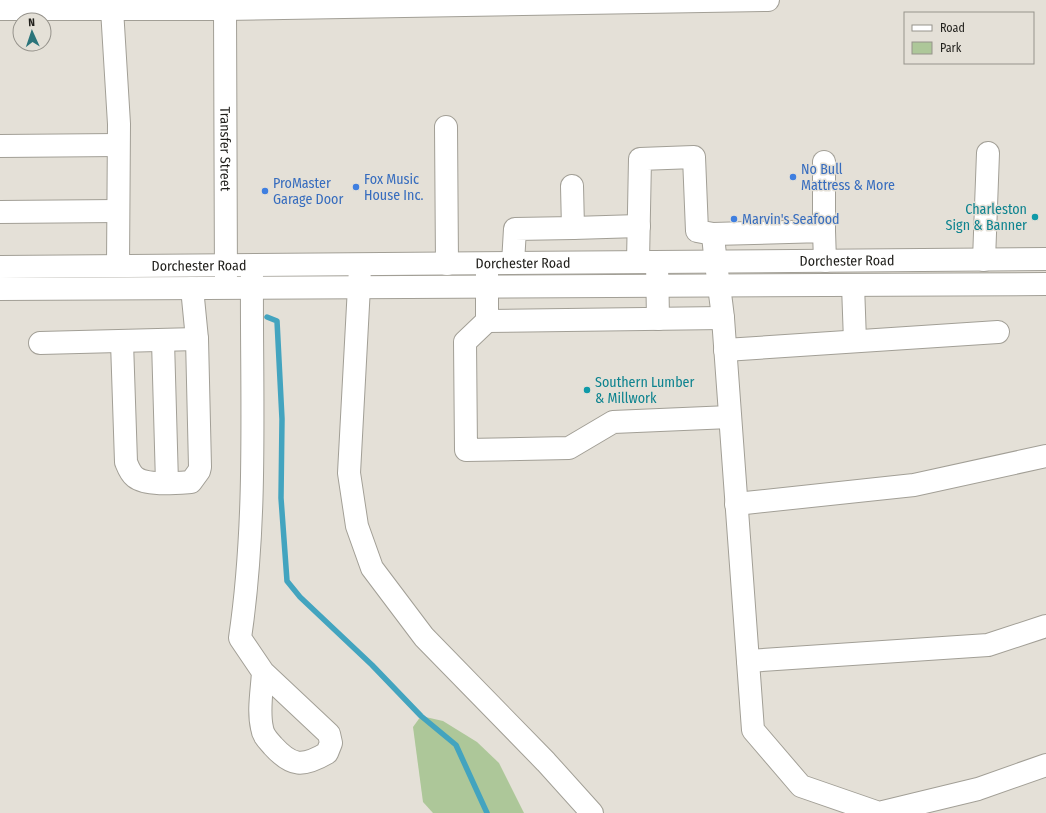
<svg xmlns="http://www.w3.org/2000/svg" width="1046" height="813" viewBox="0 0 1046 813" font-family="'Fira Sans Condensed',sans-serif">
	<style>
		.green { fill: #adc799 }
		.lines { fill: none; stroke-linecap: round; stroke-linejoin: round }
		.stream { stroke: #43a4bf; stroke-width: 5.5 }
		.minor-casing { stroke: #a29f96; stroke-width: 24 }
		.major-casing { stroke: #a29f96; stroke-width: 24 }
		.minor { stroke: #fff; stroke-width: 22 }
		.major { stroke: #fff; stroke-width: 22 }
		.shop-dot { fill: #3f7fe0; stroke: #e4e0d7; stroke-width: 1.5 }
		.culture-dot { fill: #0f9aa8; stroke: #e4e0d7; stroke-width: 1.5 }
		.labels { text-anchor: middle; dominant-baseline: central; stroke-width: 3; stroke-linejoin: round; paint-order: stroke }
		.street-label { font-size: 14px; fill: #201f1b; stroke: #e4e0d7 }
		.shop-label { font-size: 14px; fill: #366cbe; stroke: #e4e0d7; text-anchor: start }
		.culture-label { font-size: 14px; fill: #0d838f; stroke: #e4e0d7; text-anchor: end }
	</style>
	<rect width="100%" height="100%" fill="#e4e0d7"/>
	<!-- green -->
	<path class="green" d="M421 716 443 721 477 742 499 763 524 813H433L423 802 413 727Z"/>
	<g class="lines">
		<!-- stream -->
		<path class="stream" d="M267 317 277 321 282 419 281 498 287 581 300 597 372 665 421 716 456 745 487 813"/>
		<defs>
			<g id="minor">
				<path d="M0 9H225L768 0"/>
				<path d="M112 9 119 124 118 266"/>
				<path id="s1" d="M225 9 226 284"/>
				<path d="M446 127 447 264"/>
				<path d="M0 146 118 145"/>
				<path d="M0 212 118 211"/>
				<path d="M573 228 639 226"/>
				<path d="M824 231V162"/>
				<path d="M713 234C715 262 720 290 723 318L753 730 801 786 879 813 978 789 1046 765"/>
				<path d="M984 260 988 153"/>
				<path d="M638 262 640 159 694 157 697 231 713 234 824 231 825 261"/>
				<path d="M657 262 658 319"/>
				<path d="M513 263 515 229 573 228 572 186"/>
				<path d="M487 267V321L465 342 466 450 569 448 613 422 730 417"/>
				<path d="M360 268 349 473 357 526 372 568 424 637 546 762 592 813"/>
				<path d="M252 269C251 391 258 516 240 638L263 672 329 734 331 743 327 753C303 767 292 767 273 746 268 740 263 736 262 728 258 711 262 690 263 672"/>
				<path d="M853 285 855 341"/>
				<path d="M487 321 723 318"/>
				<path d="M163 341 167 483"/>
				<path d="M122 342 126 462C128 467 130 473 135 477 146 486 177 483 191 482L199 471 200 467 197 339 192 288"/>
				<path d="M40 343 197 339"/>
				<path d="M725 350 998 332"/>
				<path d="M736 504 914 485 1046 456"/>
				<path d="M748 661 988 645 1046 626"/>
			</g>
			<g id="major">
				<path id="s2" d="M0 267 1046 259"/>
				<path d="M0 289 1046 284"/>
			</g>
		</defs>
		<!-- minor casing -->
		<use href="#minor" class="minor-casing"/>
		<!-- major casing -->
		<use href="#major" class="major-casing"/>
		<!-- minor -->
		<use href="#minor" class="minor"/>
		<!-- major -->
		<use href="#major" class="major"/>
	</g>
	<!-- markers -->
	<g class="shop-dot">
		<circle cx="793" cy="177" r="4"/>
		<circle cx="356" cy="187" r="4"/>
		<circle cx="265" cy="191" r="4"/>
		<circle cx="734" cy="219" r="4"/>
	</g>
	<g class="culture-dot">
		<circle cx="1035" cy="217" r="4"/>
		<circle cx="587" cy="390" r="4"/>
	</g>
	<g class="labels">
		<!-- street labels -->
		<g class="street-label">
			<text stroke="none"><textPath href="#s1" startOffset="140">Transfer Street</textPath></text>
			<text stroke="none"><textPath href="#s2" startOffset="847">Dorchester Road</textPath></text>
			<text stroke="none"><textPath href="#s2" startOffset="523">Dorchester Road</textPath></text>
			<text stroke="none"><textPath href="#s2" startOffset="199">Dorchester Road</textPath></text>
		</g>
		<!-- shop labels -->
		<g class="shop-label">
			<text x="801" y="169">No Bull<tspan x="801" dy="16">Mattress &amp; More</tspan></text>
			<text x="364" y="179">Fox Music<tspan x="364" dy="16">House Inc.</tspan></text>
			<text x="273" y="183">ProMaster<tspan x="273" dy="16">Garage Door</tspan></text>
			<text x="742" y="219">Marvin's Seafood</text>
		</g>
		<!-- culture labels -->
		<g class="culture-label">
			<text x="1027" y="209">Charleston<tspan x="1027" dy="16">Sign &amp; Banner</tspan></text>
			<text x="595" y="382" text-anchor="start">Southern Lumber<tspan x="595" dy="16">&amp; Millwork</tspan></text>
		</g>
	</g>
	<!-- legend -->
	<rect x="904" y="12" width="130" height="52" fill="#e4e0d7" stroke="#96938c"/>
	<rect x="912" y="25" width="20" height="6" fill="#ffffff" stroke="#96938c"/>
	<text x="940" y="32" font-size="12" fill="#201f1b">Road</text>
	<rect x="912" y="42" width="20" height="12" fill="#adc799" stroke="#96938c"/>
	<text x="940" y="52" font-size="12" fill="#201f1b">Park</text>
	<!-- north arrow -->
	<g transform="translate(32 32) rotate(357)"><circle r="19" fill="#e4e0d7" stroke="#96938c"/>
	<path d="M0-3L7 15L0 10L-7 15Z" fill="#2b747a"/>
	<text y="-6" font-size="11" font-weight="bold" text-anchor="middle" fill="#201f1b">N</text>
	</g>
</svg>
